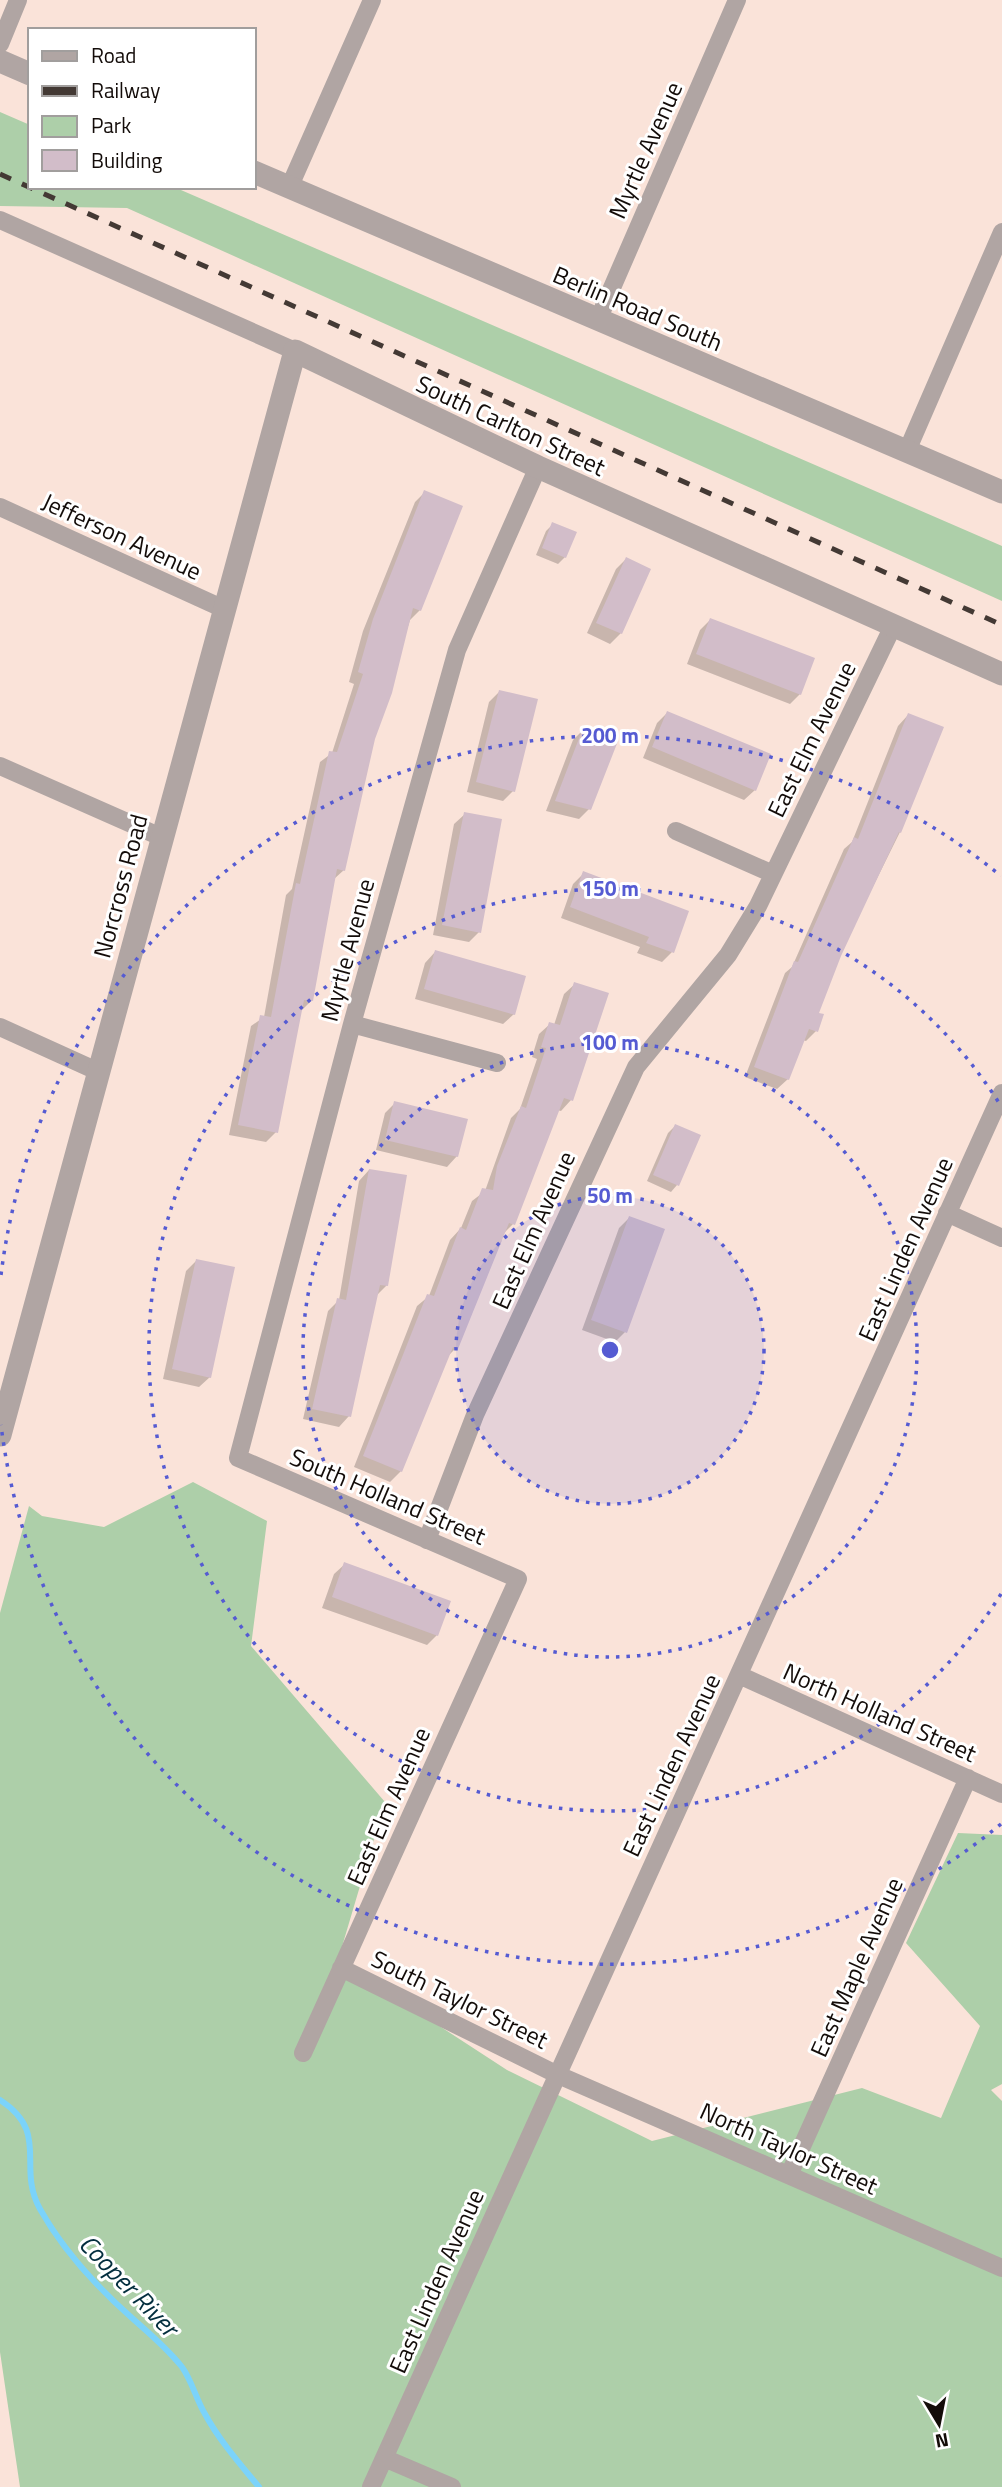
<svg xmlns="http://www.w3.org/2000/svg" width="1002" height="2487" viewBox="0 0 1002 2487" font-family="'Titillium Web',sans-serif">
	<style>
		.green { fill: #adcfa9 }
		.shadow { fill: #0003 }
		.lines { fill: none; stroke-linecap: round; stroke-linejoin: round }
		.stream { stroke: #7bd3fa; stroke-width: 6 }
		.building { fill: #d2bdc9 }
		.minor { stroke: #b0a5a3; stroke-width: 18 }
		.tertiary { stroke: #b0a5a3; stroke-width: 23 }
		.rail { stroke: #433934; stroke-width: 5; stroke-dasharray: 12 12; stroke-linecap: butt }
		.ring { fill: none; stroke: #555bd2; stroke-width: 3.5; stroke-dasharray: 3.5 7 }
		.labels { text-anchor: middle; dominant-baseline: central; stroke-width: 6; stroke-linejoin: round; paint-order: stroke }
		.street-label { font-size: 24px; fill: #130c09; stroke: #fff }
		.water-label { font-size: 26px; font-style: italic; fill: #032e3e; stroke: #fff }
		.centre { fill: #555bd2; stroke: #fff; stroke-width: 3.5 }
		.ring-label { font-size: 21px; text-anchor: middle; font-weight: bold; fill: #555bd2; stroke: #fff; stroke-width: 6; stroke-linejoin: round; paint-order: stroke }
	</style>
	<rect width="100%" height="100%" fill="#fae3d9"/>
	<!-- green -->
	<path class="green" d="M0 112 30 125V187H174L1002 546V601L127 208 0 206Z
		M193 1482 267 1521 251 1646 385 1802 338 1960 507 2070 652 2141 862 2088 941 2118 980 2026 906 1943 958 1833 1002 1835V2084L991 2090 1002 2101V2487H20L0 2352V1613L29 1506 42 1516 104 1527Z"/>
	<!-- shadow -->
	<path class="shadow" d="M425 492 420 610 410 620 373 738 344 870 334 879 311 1001 301 1011 276 1132 266 1142 229 1135 251 1026 264 1017 286 895 292 889 320 762 332 753 354 684 349 682 363 631 415 502Z
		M553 524 565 557 558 564 536 555 546 531Z
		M626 559 621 633 610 644 587 633 616 569Z
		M710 620 800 694 790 704 687 664 700 630Z
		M499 692 513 791 503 801 467 792 489 702Z
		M667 713 755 790 744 800 643 758 657 723Z
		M908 715 900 832 839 955 817 1014 816 1031 806 1041 802 1040 788 1079 777 1089 745 1077 785 973 792 967 844 849 852 842 898 726Z
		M583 730 589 809 579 819 546 811 573 740Z
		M465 814 479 932 469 942 433 935 454 824Z
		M584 873 672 952 662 962 637 953 640 947 561 918 573 884Z
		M435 952 514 1014 503 1024 415 999 425 963Z
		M575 984 606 994 571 1100 561 1111 557 1110 513 1224 502 1235 456 1348 447 1357 401 1471 390 1482 354 1467 417 1306 429 1296 450 1240 461 1228 472 1201 485 1191 511 1118 520 1109 537 1059 532 1057 539 1034 550 1024 554 1025 564 994Z
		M395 1103 457 1156 447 1167 376 1150 385 1113Z
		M675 1126 677 1185 671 1192 647 1181 668 1133Z
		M369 1170 387 1285 376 1296 349 1416 339 1427 303 1419 328 1311 339 1300 359 1181Z
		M629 1218 625 1332 615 1342 582 1330 619 1228Z
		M196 1261 210 1377 199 1387 163 1379 186 1271Z
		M345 1564 437 1635 427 1645 322 1608 334 1574Z"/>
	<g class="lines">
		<!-- stream -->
		<path class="stream" d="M0 2100C51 2133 16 2166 40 2209 63 2250 97 2287 132 2318 150 2334 167 2348 182 2367 192 2381 196 2399 205 2414 219 2440 240 2464 259 2487"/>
	</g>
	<!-- building -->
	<path class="building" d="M424 490 463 506 421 611 413 608 392 693 375 739 345 871 337 869 313 1001 304 1000 278 1133 238 1125 260 1015 271 1017 296 883 300 884 329 751 337 752 363 674 358 672 373 619Z
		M552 522 577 532 566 558 542 548Z
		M626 557 651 569 622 634 596 623Z
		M710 618 815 658 801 695 696 654Z
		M499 690 538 699 515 792 476 782Z
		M667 711 771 754 756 791 652 747Z
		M908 713 944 727 901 833 899 832 841 956 819 1013 824 1014 818 1032 809 1029 789 1080 754 1067 794 961 798 962 854 837 858 839Z
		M583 728 618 741 591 810 555 801Z
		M464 812 502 819 481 933 442 925Z
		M583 871 689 911 674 953 646 943 649 937 570 907Z
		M435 950 526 976 515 1015 424 989Z
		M574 982 609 993 573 1101 564 1098 515 1225 509 1223 458 1349 453 1347 402 1472 363 1456 427 1294 434 1296 460 1227 466 1230 482 1188 493 1190 497 1166 521 1106 526 1108 546 1048 541 1047 549 1022 560 1025Z
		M394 1101 468 1119 458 1157 385 1140Z
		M675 1124 701 1135 679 1186 653 1175Z
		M369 1169 407 1175 388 1286 380 1285 351 1417 312 1409 337 1298 346 1300Z
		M629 1216 665 1229 627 1333 591 1320Z
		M196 1259 235 1267 211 1378 172 1369Z
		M344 1562 451 1601 438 1636 332 1597Z"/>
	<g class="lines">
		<!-- minor -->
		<path class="minor" d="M0 44 18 0
			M289 188 372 0
			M0 220 295 351
			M598 320 737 0
			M907 451 1002 232
			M0 507 224 609
			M0 766 161 837
			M676 831 773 874
			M352 1024 497 1063
			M0 1027 97 1071
			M947 1213 1002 1238
			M427 1540 475 1415 636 1067 728 955 758 906 893 626
			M739 1675 1002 1794
			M341 1968 556 2074 1002 2268
			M303 2053 518 1579 238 1458 352 1024 457 650 538 467
			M789 2175 968 1778
			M384 2458 452 2487
			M371 2487 1002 1093"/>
		<!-- tertiary -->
		<path class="tertiary" d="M0 61 30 74
			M254 172 1002 492
			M0 1435 295 351 538 467 1002 674"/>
		<!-- rail -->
		<path class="rail" d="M0 174 1002 625"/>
	</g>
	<!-- distance rings -->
	<circle cx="610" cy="1350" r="154" fill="#555bd2" fill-opacity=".12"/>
	<g class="ring">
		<circle cx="610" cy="1350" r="154"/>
		<circle cx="610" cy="1350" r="307"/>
		<path d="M1001 1594A461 461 0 1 1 1001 1106"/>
		<path d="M1001 1824A614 614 0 0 1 1 1425M1 1275A614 614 0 0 1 1001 876"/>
	</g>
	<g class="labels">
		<!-- street labels -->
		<g class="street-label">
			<text transform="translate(645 150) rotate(-66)">Myrtle Avenue</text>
			<text transform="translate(638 308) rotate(23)">Berlin Road South</text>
			<text transform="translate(511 425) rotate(25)">South Carlton Street</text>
			<text transform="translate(122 536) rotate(25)">Jefferson Avenue</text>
			<text transform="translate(811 739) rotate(-64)">East Elm Avenue</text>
			<text transform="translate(120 886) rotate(-75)">Norcross Road</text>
			<text transform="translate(347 950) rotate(-75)">Myrtle Avenue</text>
			<text transform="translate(533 1230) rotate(-66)">East Elm Avenue</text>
			<text transform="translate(905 1249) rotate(-66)">East Linden Avenue</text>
			<text transform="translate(388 1496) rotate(23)">South Holland Street</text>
			<text transform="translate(880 1712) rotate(24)">North Holland Street</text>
			<text transform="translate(671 1765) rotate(-65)">East Linden Avenue</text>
			<text transform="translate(388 1806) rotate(-66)">East Elm Avenue</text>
			<text transform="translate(856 1967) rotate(-66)">East Maple Avenue</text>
			<text transform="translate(460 1999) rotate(26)">South Taylor Street</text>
			<text transform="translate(789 2148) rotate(24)">North Taylor Street</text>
			<text transform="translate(436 2281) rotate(-66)">East Linden Avenue</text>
		</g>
		<!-- water labels -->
		<g class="water-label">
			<text transform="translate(129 2285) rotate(46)">Cooper River</text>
		</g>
	</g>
	<circle cx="610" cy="1350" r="10" class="centre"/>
	<g class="ring-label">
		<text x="610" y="743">200 m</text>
		<text x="610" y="896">150 m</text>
		<text x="610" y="1050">100 m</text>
		<text x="610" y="1203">50 m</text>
	</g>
	<!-- legend -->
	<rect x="28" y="28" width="228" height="161" fill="#ffffff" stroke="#a19e9d" stroke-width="2"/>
	<rect x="42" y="51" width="35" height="10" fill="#b0a5a3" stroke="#a19e9d" stroke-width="2"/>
	<text x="91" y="63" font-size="21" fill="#130c09">Road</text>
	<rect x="42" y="86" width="35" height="10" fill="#433934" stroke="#a19e9d" stroke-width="2"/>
	<text x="91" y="98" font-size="21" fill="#130c09">Railway</text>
	<rect x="42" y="116" width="35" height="21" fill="#adcfa9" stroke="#a19e9d" stroke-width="2"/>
	<text x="91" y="133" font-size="21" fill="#130c09">Park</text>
	<rect x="42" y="150" width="35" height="21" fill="#d2bdc9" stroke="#a19e9d" stroke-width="2"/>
	<text x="91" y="168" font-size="21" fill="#130c09">Building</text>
	<!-- north arrow -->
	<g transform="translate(939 2424) rotate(170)" stroke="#ffffff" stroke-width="5" paint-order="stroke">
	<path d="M0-5L12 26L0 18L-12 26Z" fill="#130c09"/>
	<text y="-10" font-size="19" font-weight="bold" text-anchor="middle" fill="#130c09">N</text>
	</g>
</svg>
